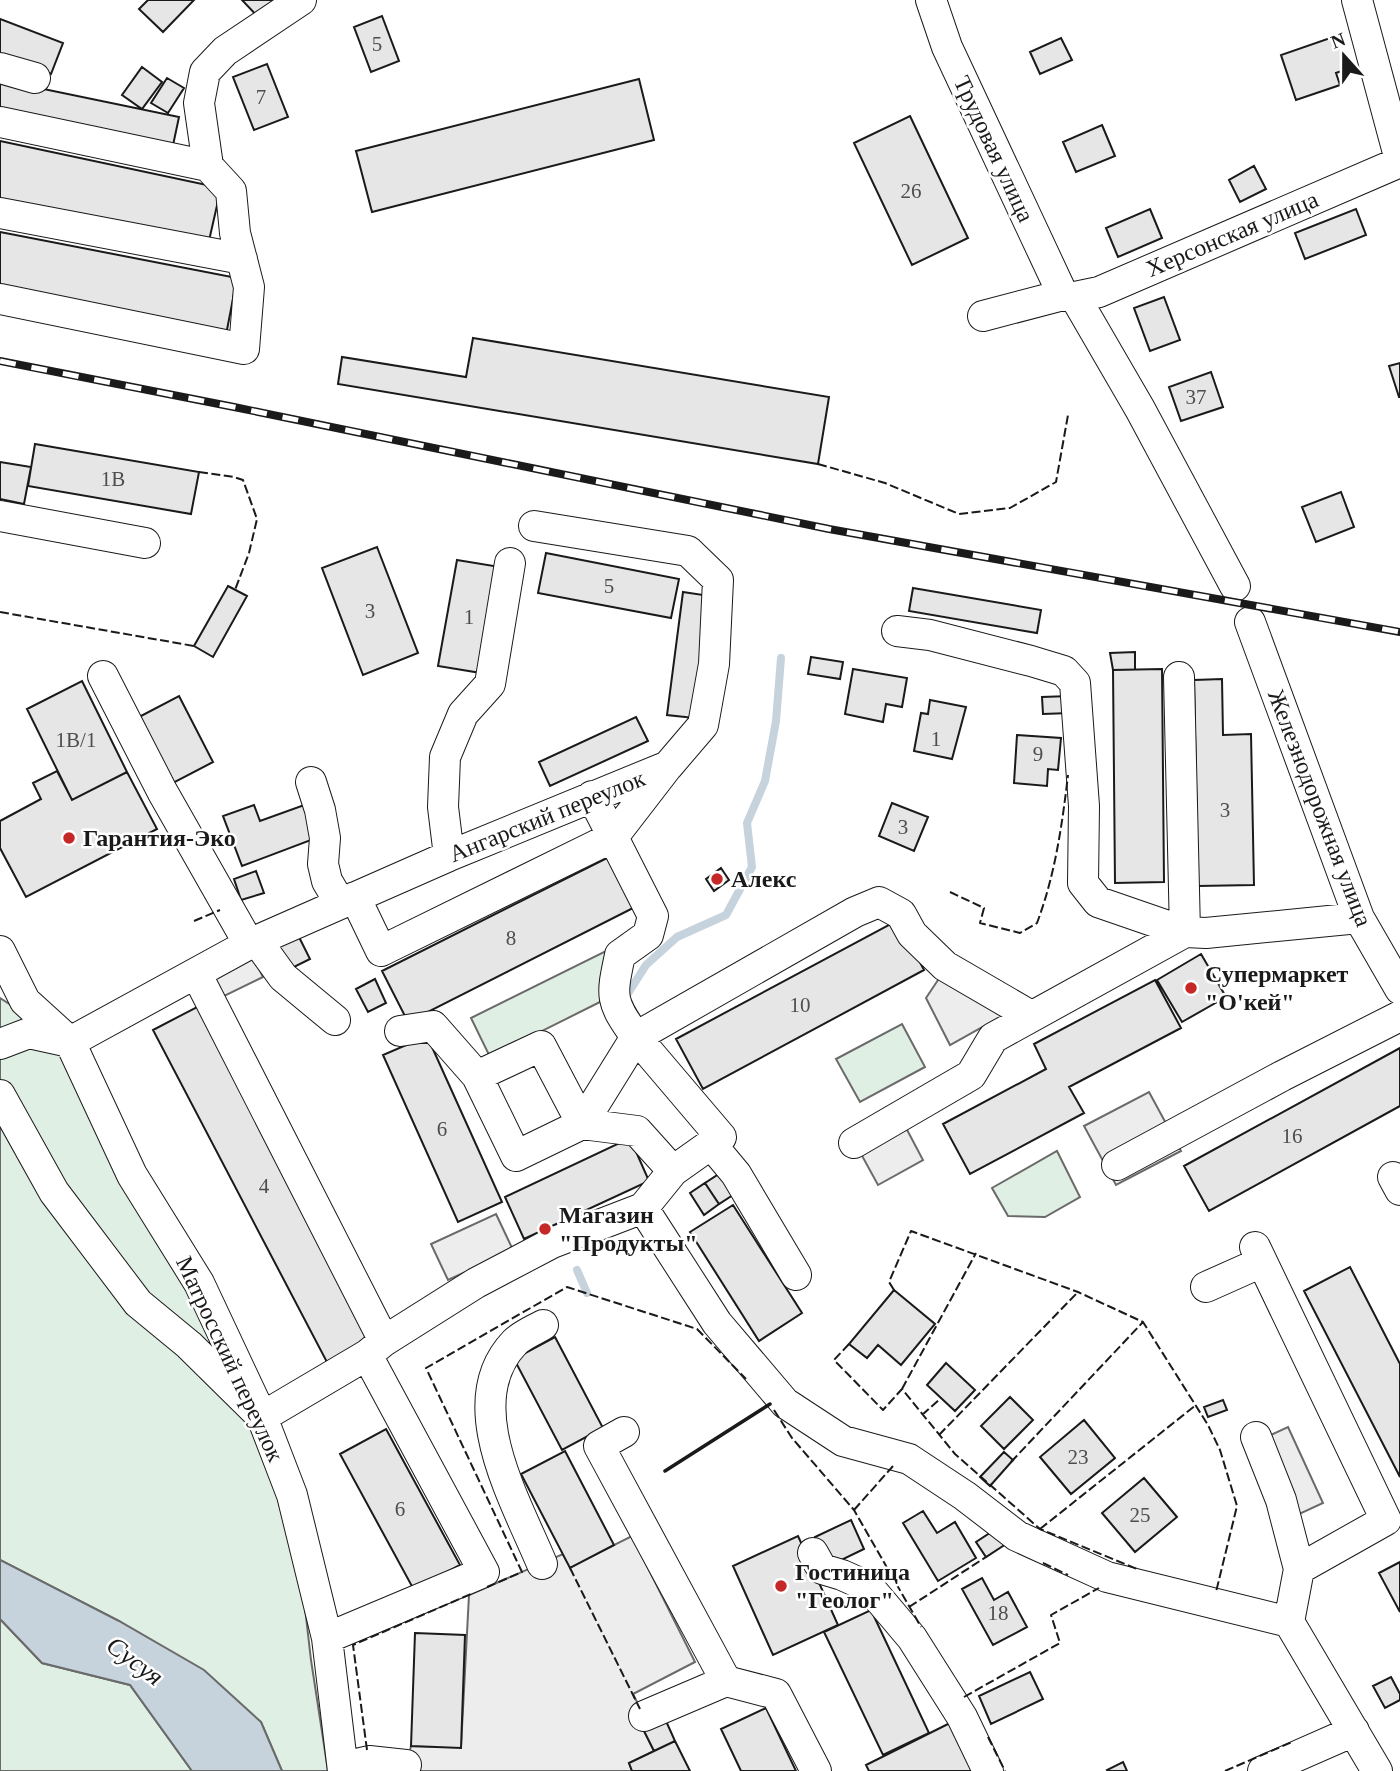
<svg xmlns="http://www.w3.org/2000/svg" width="1400" height="1771" viewBox="0 0 1400 1771" font-family="'Times New Roman',serif">
	<style>
		.green { fill: #e0efe3; stroke: #6a6a6a; stroke-width: 2 }
		.parking { fill: #ededed; stroke: #6a6a6a; stroke-width: 2 }
		.water { fill: #c6d2dc; stroke: #6a6a6a; stroke-width: 2 }
		.lines { fill: none; stroke-linecap: round; stroke-linejoin: round }
		.stream { stroke: #c6d2dc; stroke-width: 8 }
		.building { fill: #e6e6e6; stroke: #1a1a1a; stroke-width: 2 }
		.minor-casing { stroke: #1a1a1a; stroke-width: 32 }
		.minor { stroke: #fff; stroke-width: 30 }
		.rail-casing { stroke: #1a1a1a; stroke-width: 8 }
		.rail { stroke: #fff; stroke-width: 5; stroke-dasharray: 16; stroke-linecap: butt }
		.fence { stroke: #1a1a1a; stroke-width: 2; stroke-dasharray: 9 3.5; stroke-linecap: butt }
		.wall { stroke: #1a1a1a; stroke-width: 3.5 }
		.poi-dot { fill: #c62828; stroke: #fff; stroke-width: 2.5 }
		.labels { text-anchor: middle; dominant-baseline: central; stroke-width: 5; stroke-linejoin: round; paint-order: stroke }
		.number-label { font-size: 21px; fill: #4d4d4d }
		.street-label { font-size: 24px; fill: #1a1a1a; stroke: #fff }
		.poi-label { font-size: 24px; font-weight: bold; fill: #1a1a1a; stroke: #fff; text-anchor: start }
		.water-label { font-size: 26px; font-style: italic; fill: #1a1a1a; stroke: #fff }
	</style>
	<rect width="100%" height="100%" fill="#fff"/>
	<!-- green -->
	<path class="green" d="M612 948 600 1002 490 1057 471 1018Z
		M0 998 70 1042 292 1495 311 1660 328 1771H282L261 1722 119 1621 0 1560Z
		M902 1024 925 1067 860 1102 836 1059Z
		M1057 1151 1080 1197 1045 1217 1008 1216 992 1188Z
		M0 1619 42 1663 130 1685 192 1771H0Z"/>
	<!-- parking -->
	<path class="parking" d="M251 952 263 977 214 1001 202 976Z
		M944 971 1011 1011 950 1045 926 998Z
		M1149 1092 1181 1151 1116 1185 1084 1126Z
		M895 1107 923 1160 878 1185 849 1132Z
		M496 1214 513 1250 448 1280 431 1244Z
		M1288 1427 1323 1503 1295 1516 1260 1440Z
		M632 1536 695 1662 633 1694 650 1728 644 1731 654 1751 629 1763 632 1771H405L411 1746 461 1747 469 1595 563 1554 570 1567Z"/>
	<!-- water -->
	<path class="water" d="M0 1560 119 1621 204 1670 261 1722 282 1771H192L130 1685 42 1663 0 1619Z"/>
	<g class="lines">
		<!-- stream -->
		<path class="stream" d="M625 998 646 965 677 937 726 915 752 867 747 823 765 781 776 721 781 658
			M577 1270 587 1293"/>
	</g>
	<!-- building -->
	<path class="building" d="M148 0H194L163 32 139 9Z
		M242 0H278L259 18Z
		M382 16 399 61 371 72 354 27Z
		M0 19 63 43 51 74 0 54Z
		M1336 36 1348 69 1336 73 1340 85 1296 100 1281 55Z
		M1061 38 1072 60 1040 74 1030 52Z
		M267 64 288 117 254 130 233 77Z
		M142 67 162 82 142 109 122 95Z
		M167 78 184 88 168 113 151 103Z
		M639 79 654 140 372 212 356 151Z
		M0 80 179 117 172 150 0 114Z
		M910 116 968 238 912 265 854 143Z
		M1102 125 1115 156 1076 172 1063 142Z
		M0 141 221 188 208 245 0 201Z
		M1254 166 1266 189 1240 202 1229 180Z
		M1150 209 1162 238 1118 257 1106 228Z
		M1356 209 1366 235 1305 259 1295 233Z
		M0 232 237 278 226 335 0 291Z
		M1164 297 1180 340 1150 351 1134 308Z
		M473 338 829 397 818 464 338 384 342 357 466 377Z
		M1400 363V397H1399L1389 366Z
		M1211 372 1223 407 1181 421 1169 387Z
		M35 444 199 472 191 514 28 486Z
		M0 462 31 467 24 504 0 499Z
		M1341 492 1354 527 1316 542 1302 507Z
		M377 547 418 653 363 675 322 568Z
		M546 553 679 579 671 618 538 593Z
		M457 560 500 567 481 673 438 666Z
		M228 586 247 596 213 657 194 646Z
		M913 588 1041 610 1037 633 909 611Z
		M683 592 710 596 694 718 667 715Z
		M1135 652V670H1113L1110 653Z
		M811 657 843 662 840 679 808 674Z
		M853 669 907 678 902 707 886 704 883 722 845 714Z
		M1162 669 1164 882 1115 883 1113 670Z
		M1222 679 1223 735 1251 734 1254 885 1198 886 1194 680Z
		M82 681 127 772 72 800 27 709Z
		M179 696 213 762 173 783 139 717Z
		M1070 696V713L1043 714 1042 697Z
		M930 700 966 707 952 759 914 751 921 713 928 714Z
		M636 717 648 741 550 786 539 762Z
		M1017 735 1061 738 1058 770 1048 769 1047 786 1014 783Z
		M57 771 72 800 127 772 157 829 26 897 0 848V821L41 799 33 783Z
		M892 803 928 817 914 851 879 836Z
		M307 804 319 837 242 866 223 816 254 805 260 821Z
		M613 855 639 905 408 1022 382 971Z
		M721 868 729 880 714 891 706 879Z
		M256 871 264 893 241 900 234 879Z
		M898 920 924 970 703 1089 676 1039Z
		M298 935 310 959 286 971 273 946Z
		M1201 954 1226 997 1182 1022 1157 980Z
		M375 979 386 1003 368 1012 356 989Z
		M1155 980 1181 1028 1069 1087 1084 1113 970 1174 943 1124 1046 1069 1034 1044Z
		M199 1006 375 1342 329 1366 153 1030Z
		M427 1036 502 1202 458 1222 383 1055Z
		M1400 1048V1106L1209 1211 1184 1166Z
		M630 1138 649 1181 524 1239 505 1197Z
		M722 1172 736 1193 719 1204 705 1183Z
		M705 1183 719 1204 704 1215 690 1193Z
		M733 1205 802 1313 759 1341 690 1232Z
		M1350 1267 1400 1364V1477L1304 1291Z
		M894 1290 935 1324 901 1365 878 1345 867 1358 849 1344Z
		M555 1337 603 1428 562 1450 514 1359Z
		M946 1363 975 1390 955 1411 927 1385Z
		M1010 1397 1033 1420 1004 1449 981 1426Z
		M1223 1400 1227 1410 1208 1417 1204 1407Z
		M1084 1420 1115 1458 1071 1494 1040 1457Z
		M386 1429 460 1565 414 1590 340 1454Z
		M565 1451 614 1545 570 1568 521 1474Z
		M1004 1452 1013 1460 990 1486 980 1477Z
		M1144 1478 1177 1517 1135 1552 1102 1513Z
		M923 1511 937 1533 955 1522 976 1558 938 1581 903 1523Z
		M851 1520 864 1549 829 1566 815 1537Z
		M999 1527 1009 1542 986 1557 976 1542Z
		M798 1536 838 1625 773 1655 733 1566Z
		M1400 1562V1612L1379 1573Z
		M982 1578 994 1600 1008 1592 1027 1627 993 1645 962 1589Z
		M871 1610 929 1733 883 1755 824 1632Z
		M415 1633 465 1635 461 1748 411 1746Z
		M1030 1672 1043 1699 991 1724 979 1696Z
		M1391 1677 1400 1694V1700L1385 1708 1373 1686Z
		M766 1708 796 1771H741L721 1729Z
		M956 1720 973 1771H869L866 1765Z
		M666 1721 675 1741 654 1751 644 1731Z
		M675 1741 690 1771H632L629 1763Z
		M1123 1762 1127 1771H1108L1107 1770Z"/>
	<g class="lines">
		<defs>
			<path id="minor" d="M931 0 947 47 1063 295
				M1357 0 1400 160
				M0 68 35 78
				M0 122 208 166
				M0 213 242 259
				M1075 297 1140 409 1235 586
				M0 299 244 349 249 287 235 233 231 191 208 166 199 103 205 72 225 51 301 0
				M983 316 1063 295 1075 297 1099 292 1400 162
				M0 516 145 543
				M1250 622 1359 918 1400 989
				M897 631 930 635 1031 661 1064 671 1075 683 1084 806 1083 883 1098 902 1185 932 1206 933 1359 918
				M103 676 162 791 249 944
				M311 782 320 810 325 838 323 864 327 881 340 903
				M449 856 443 807 445 757 463 714 490 684 510 563
				M355 897 381 951 613 837 667 767
				M257 941 283 977 335 1020
				M0 951 25 1001 70 1042 132 1175 199 1283 262 1417 292 1495 327 1638 343 1771
				M196 973 384 1341
				M400 1031 433 1026 477 1076 516 1156 582 1124 636 1037C610 1001 611 997 620 955L648 935 653 916 592 796
				M0 1044 29 1033 70 1042 249 944 449 856 668 766 703 725 714 664 718 580 688 551 534 526
				M477 1076 541 1046 582 1124 637 1131 673 1171
				M0 1095 54 1192 138 1303 189 1345 262 1417 367 1355 384 1341 476 1283 552 1243 643 1208 673 1171 721 1137 636 1037 855 912 879 902 901 914 912 934 945 966 1031 1016
				M854 1143 971 1075 993 1038 1185 932 1179 677
				M711 1144 736 1174 796 1275
				M1117 1165 1282 1076 1400 1016
				M1393 1177 1400 1190
				M643 1208 717 1323 785 1403 843 1441 909 1459 965 1496 1017 1536 1107 1577 1289 1622
				M1255 1247 1386 1520 1299 1569
				M1206 1287 1262 1262
				M624 1432 599 1446 726 1681 776 1694 816 1771
				M1256 1437 1281 1500 1299 1569 1289 1622
				M813 1553 822 1569 842 1575 869 1587 912 1638 962 1717 988 1771
				M542 1564C516 1501 457 1402 515 1342 522 1335 534 1330 543 1325
				M1289 1622 1377 1771
				M327 1638 484 1572 367 1355
				M644 1716 726 1681
				M343 1767 369 1761 406 1765
				M1263 1771 1354 1731"/>
		</defs>
		<!-- minor casing -->
		<use href="#minor" class="minor-casing"/>
		<!-- minor -->
		<use href="#minor" class="minor"/>
		<defs>
			<path id="rail" d="M0 361 234 407 829 529 1400 632"/>
		</defs>
		<!-- rail casing -->
		<use href="#rail" class="rail-casing"/>
		<!-- rail -->
		<use href="#rail" class="rail"/>
		<!-- fence -->
		<path class="fence" d="M818 464 885 483 959 514 1010 508 1056 482 1068 415
			M199 472 234 477 243 480 257 519 249 553 235 590
			M0 612 194 646
			M950 892 984 908 980 923 1020 933 1037 923C1055 875 1062 826 1068 775
			M194 921 220 910
			M894 1290 889 1282 911 1231 1078 1292 1143 1322 1208 1425 1220 1450 1237 1506 1216 1592
			M849 1344 834 1360 883 1410 902 1389 955 1454 1040 1529 1137 1569
			M902 1389 976 1253
			M774 1410 792 1438 854 1510 921 1627
			M922 1415 941 1398
			M939 1435 1078 1292
			M1011 1462 1143 1322
			M854 1510 893 1466
			M1040 1529 1196 1405
			M1043 1563 1068 1575
			M570 1568 640 1709
			M487 1587 522 1572 426 1368 567 1287 697 1329 746 1379
			M909 1607 986 1557
			M964 1697 1060 1643 1051 1615 1099 1588
			M988 1737 1005 1771
			M367 1750 353 1645 471 1594
			M1225 1771 1292 1742"/>
		<!-- wall -->
		<path class="wall" d="M665 1471 770 1404"/>
	</g>
	<!-- markers -->
	<g class="poi-dot">
		<circle cx="69" cy="838" r="7"/>
		<circle cx="717" cy="879" r="7"/>
		<circle cx="1191" cy="988" r="7"/>
		<circle cx="545" cy="1229" r="7"/>
		<circle cx="781" cy="1586" r="7"/>
	</g>
	<g class="labels">
		<!-- number labels -->
		<g class="number-label">
			<text x="377" y="44">5</text>
			<text x="261" y="97">7</text>
			<text x="911" y="191">26</text>
			<text x="1196" y="397">37</text>
			<text x="113" y="479">1В</text>
			<text x="609" y="586">5</text>
			<text x="370" y="611">3</text>
			<text x="469" y="617">1</text>
			<text x="936" y="739">1</text>
			<text x="76" y="740">1В/1</text>
			<text x="1038" y="754">9</text>
			<text x="1225" y="810">3</text>
			<text x="903" y="827">3</text>
			<text x="511" y="938">8</text>
			<text x="800" y="1005">10</text>
			<text x="442" y="1129">6</text>
			<text x="1292" y="1136">16</text>
			<text x="264" y="1186">4</text>
			<text x="1078" y="1457">23</text>
			<text x="400" y="1509">6</text>
			<text x="1140" y="1515">25</text>
			<text x="998" y="1613">18</text>
		</g>
		<!-- street labels -->
		<g class="street-label">
			<text transform="translate(994 149) rotate(65)">Трудовая улица</text>
			<text transform="translate(1232 234) rotate(-23)">Херсонская улица</text>
			<text transform="translate(1320 808) rotate(69)">Железнодорожная улица</text>
			<text transform="translate(547 816) rotate(-22)">Ангарский переулок</text>
			<text transform="translate(230 1359) rotate(65)">Матросский переулок</text>
		</g>
		<!-- poi labels -->
		<g class="poi-label">
			<text x="83" y="838">Гарантия-Эко</text>
			<text x="731" y="879">Алекс</text>
			<text x="1205" y="974">Супермаркет<tspan x="1205" dy="28">"О'кей"</tspan></text>
			<text x="559" y="1215">Магазин<tspan x="559" dy="28">"Продукты"</tspan></text>
			<text x="795" y="1572">Гостиница<tspan x="795" dy="28">"Геолог"</tspan></text>
		</g>
		<!-- water labels -->
		<g class="water-label">
			<text transform="translate(135 1661) rotate(37)">Сусуя</text>
		</g>
	</g>
	<!-- north arrow -->
	<g transform="translate(1344 56) rotate(339)" stroke="#ffffff" stroke-width="5" paint-order="stroke">
	<path d="M0-5L12 26L0 18L-12 26Z" fill="#1a1a1a"/>
	<text y="-10" font-size="19" font-weight="bold" text-anchor="middle" fill="#1a1a1a">N</text>
	</g>
</svg>
